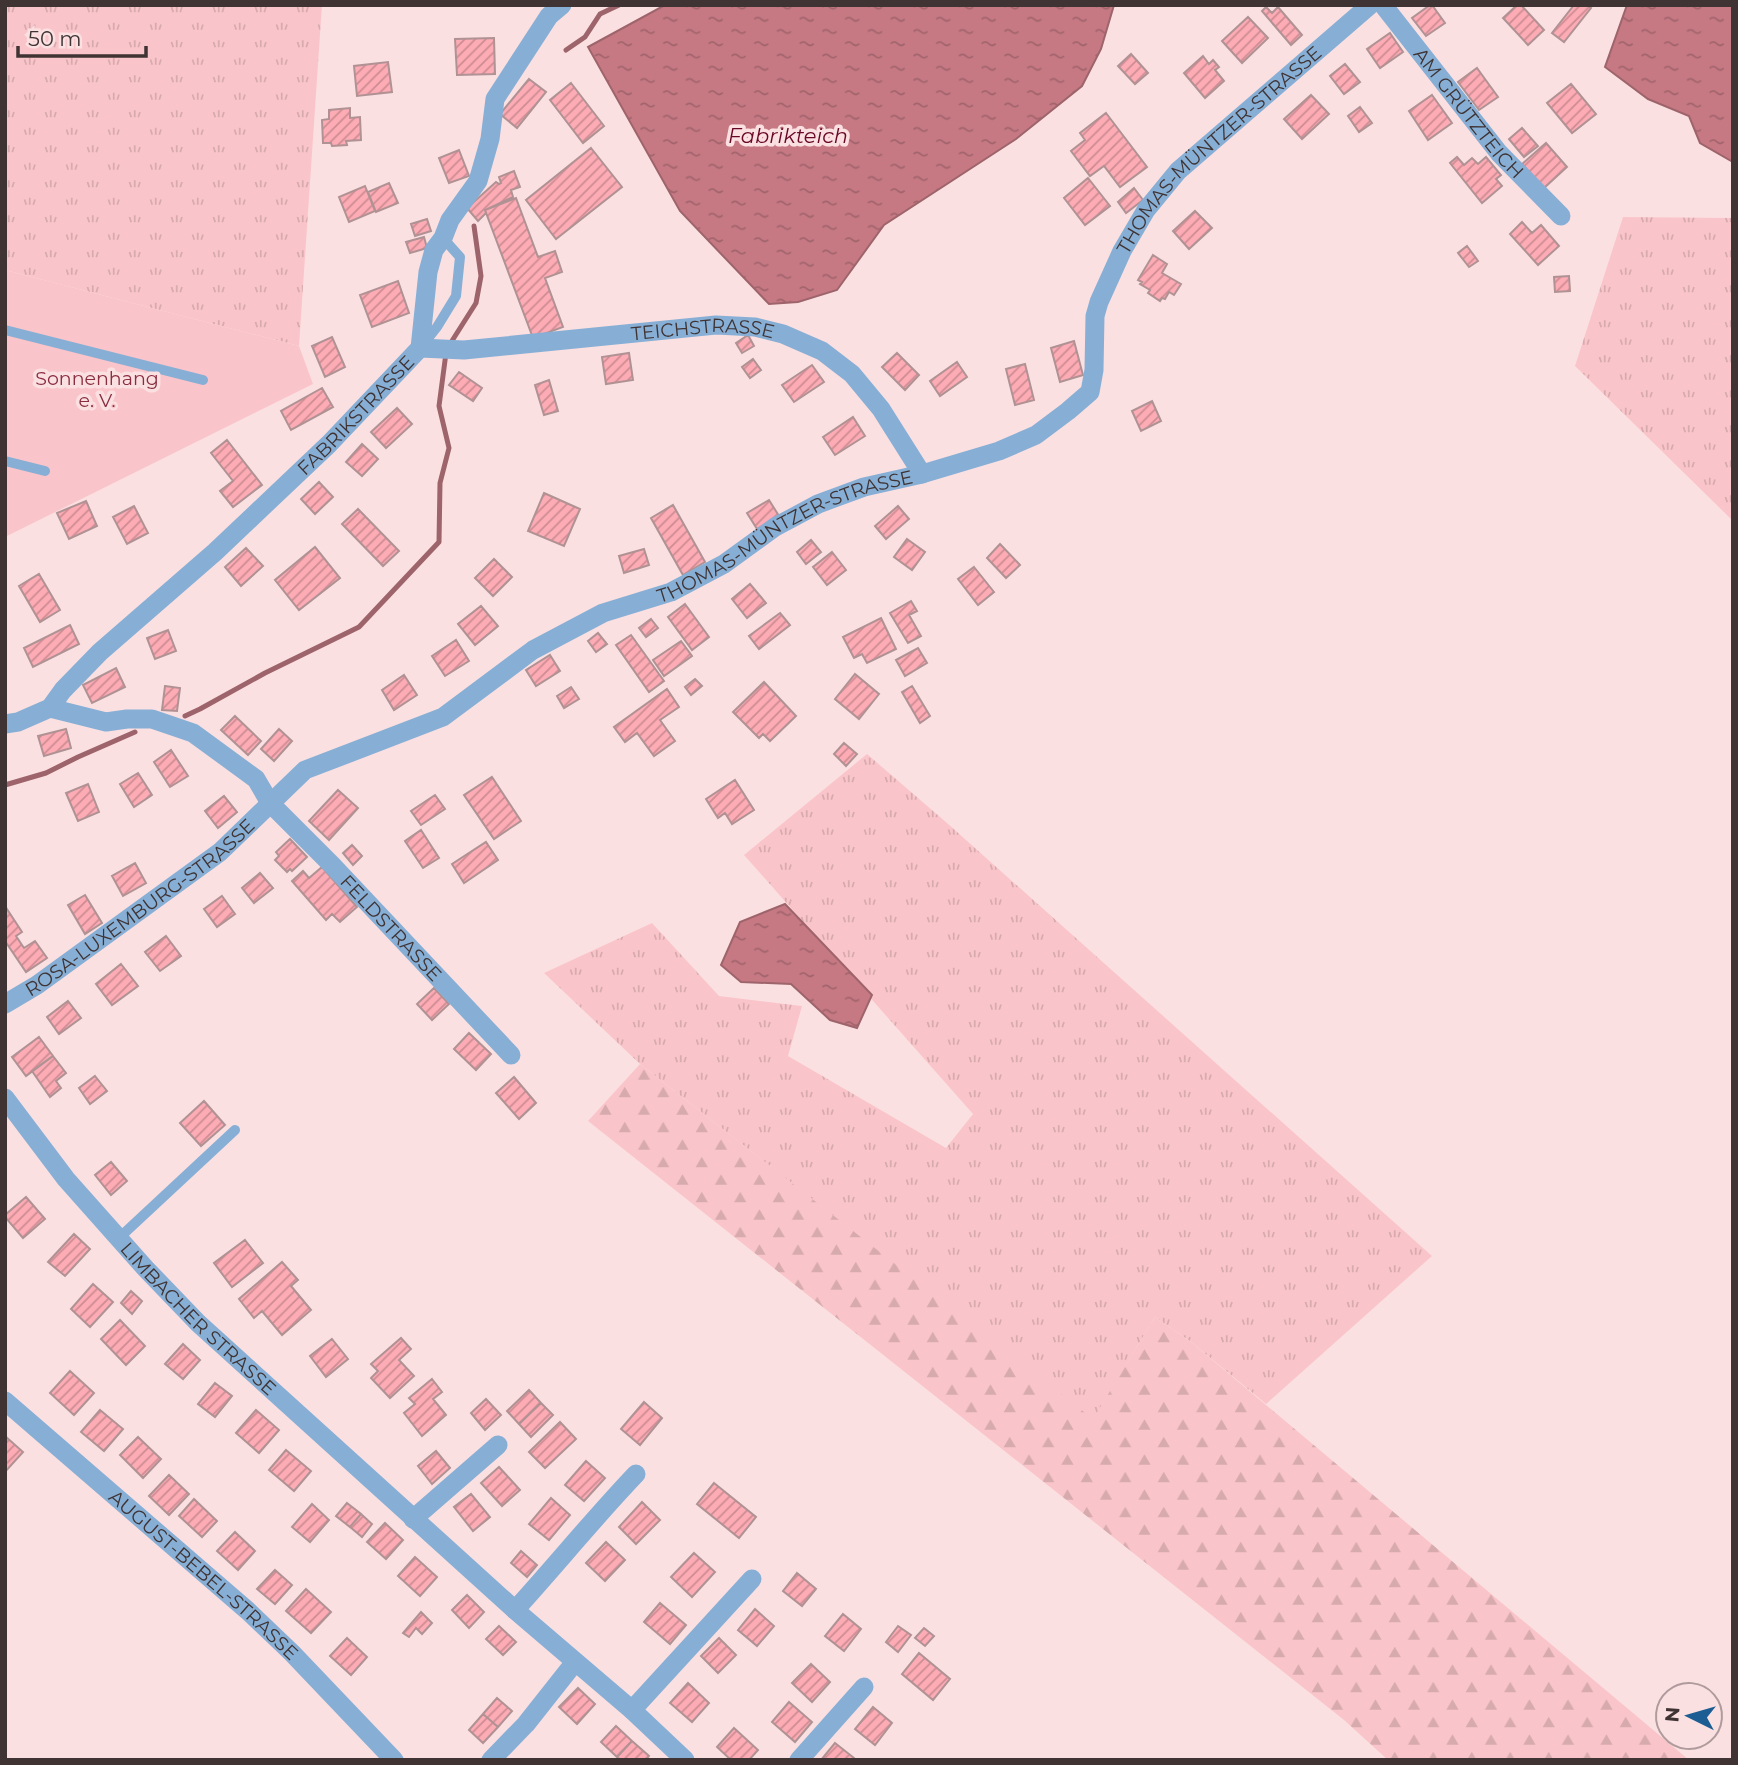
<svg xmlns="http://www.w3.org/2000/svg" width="1738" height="1765" viewBox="0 0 1738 1765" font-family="Montserrat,sans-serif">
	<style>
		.grass { fill: url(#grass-tufts) }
		.forest { fill: url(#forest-firs) }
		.garden { fill: #fac5ca }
		.water { fill: url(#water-ripples); stroke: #9e646b; stroke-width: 2 }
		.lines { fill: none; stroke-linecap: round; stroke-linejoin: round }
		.stream { stroke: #9e646b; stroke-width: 5 }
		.building { fill: url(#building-hatch); stroke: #b09294; stroke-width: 2 }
		.service { stroke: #87afd5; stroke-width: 10 }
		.minor { stroke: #87afd5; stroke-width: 19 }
		.tertiary { stroke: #87afd5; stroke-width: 19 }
		.labels { text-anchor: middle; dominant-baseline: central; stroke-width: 7; stroke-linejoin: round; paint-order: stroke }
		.street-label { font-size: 19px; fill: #3f3334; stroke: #fbe0e2 }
		.park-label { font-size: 19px; fill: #8b2d40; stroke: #fbe0e2 }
		.water-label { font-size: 21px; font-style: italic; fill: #680725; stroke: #fbe0e2 }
	</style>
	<defs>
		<pattern id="grass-tufts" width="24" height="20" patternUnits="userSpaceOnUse" patternTransform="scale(1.75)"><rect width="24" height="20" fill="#fac5ca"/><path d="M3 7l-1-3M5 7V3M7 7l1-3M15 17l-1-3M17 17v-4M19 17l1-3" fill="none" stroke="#d7aaae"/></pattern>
		<pattern id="forest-firs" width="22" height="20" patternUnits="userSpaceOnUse" patternTransform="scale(1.75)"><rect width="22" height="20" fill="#fac5ca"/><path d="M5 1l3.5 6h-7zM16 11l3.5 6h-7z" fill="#d7aaae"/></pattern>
		<pattern id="water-ripples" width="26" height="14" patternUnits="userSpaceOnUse" patternTransform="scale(1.75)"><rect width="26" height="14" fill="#c67983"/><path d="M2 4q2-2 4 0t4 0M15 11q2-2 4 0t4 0" fill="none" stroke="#a2646c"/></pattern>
		<pattern id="building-hatch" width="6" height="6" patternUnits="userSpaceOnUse" patternTransform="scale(1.75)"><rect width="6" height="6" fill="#fdabb4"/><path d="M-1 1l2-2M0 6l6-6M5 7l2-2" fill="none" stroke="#ce8c93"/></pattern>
	</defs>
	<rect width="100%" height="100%" fill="#fbe0e2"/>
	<!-- grass -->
	<path class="grass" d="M5 5H322L299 346 5 270Z
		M1623 217 1733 218V521L1575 366Z
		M867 754 947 823 1432 1256 1266 1404 1191 1342 1155 1317 1093 1420 640 1064 544 973 652 923 719 996 802 1006 788 1056 946 1148 973 1114 744 855Z"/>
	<!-- forest -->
	<path class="forest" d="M640 1064 1093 1419 1155 1317 1191 1342 1689 1760H1388L1344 1720 588 1121Z"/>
	<!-- garden -->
	<path class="garden" d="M5 270 299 346 313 384 5 537Z"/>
	<!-- water -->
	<path class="water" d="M665 5H1114L1101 49 1082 86 1016 139 884 225 837 290 798 302 769 304 680 211 588 47Z
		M1627 5H1733V162L1700 143 1689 116 1648 99 1605 67Z
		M785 904 872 995 857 1028 830 1020 791 984 741 982 721 965 740 922Z"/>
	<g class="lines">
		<!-- stream -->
		<path class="stream" d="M566 50 585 37 600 14 619 5
			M450 344 476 303 481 276 474 226
			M185 716 200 709 265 673 359 627 439 542 440 483 449 448 439 406 446 353
			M5 785 46 773 78 757 135 732"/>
	</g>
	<!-- building -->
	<path class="building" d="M1430 5H1432L1445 23 1426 36 1412 18Z
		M1517 5H1521L1544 30 1528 45 1503 18Z
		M1574 5H1587L1591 8 1564 42 1552 33Z
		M1266 7 1272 13 1278 7 1302 35 1291 45 1262 11Z
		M1248 17 1268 38 1242 63 1222 41Z
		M1390 33 1403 52 1380 68 1367 49Z
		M494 38 495 74 457 75 455 39Z
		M1131 54 1148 73 1135 84 1118 66Z
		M1203 56 1209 64 1213 60 1219 67 1215 70 1224 81 1205 98 1184 73Z
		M388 62 392 92 357 96 354 66Z
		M1345 64 1360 82 1344 94 1330 76Z
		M1477 68 1498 97 1479 110 1458 82Z
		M529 79 546 92 517 128 500 114Z
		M571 83 604 126 583 143 550 100Z
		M1571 84 1596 114 1572 133 1547 103Z
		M1311 95 1329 114 1302 139 1284 119Z
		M1432 95 1452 123 1428 140 1409 111Z
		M1360 107 1372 123 1359 132 1348 116Z
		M350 108V118L360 117 361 140 346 141 347 145 332 146 331 143H323L322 120 329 119V110Z
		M1106 113 1147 167 1120 187 1104 166 1090 176 1071 151 1085 140 1080 133Z
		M1522 128 1538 146 1524 157 1509 139Z
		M1546 143 1567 167 1544 188 1522 164Z
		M591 148 622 187 556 239 526 200Z
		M459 150 469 176 449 183 439 158Z
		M1457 157 1464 165 1472 158 1478 164 1486 157 1501 175 1496 179 1502 186 1482 203 1450 163Z
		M514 171 520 187 511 190 513 197 485 210 486 213 478 221 467 208 496 182 499 184 501 183 499 177Z
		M1088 178 1110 206 1085 225 1064 198Z
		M389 183 398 203 376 212 368 192Z
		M365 186 375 211 349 222 339 197Z
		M1134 188 1143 200 1126 213 1118 202Z
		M516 198 538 257 555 251 562 272 545 278 563 327 533 338 485 210Z
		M1195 211 1212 228 1189 249 1173 231Z
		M427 219 431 231 415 236 411 224Z
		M1522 222 1532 233 1541 225 1559 246 1538 265 1510 234Z
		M424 237 427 248 410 253 406 242Z
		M1467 246 1478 261 1469 267 1458 253Z
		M1153 255 1167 264 1162 273 1181 284 1174 295 1169 292 1165 299 1162 298 1160 301 1148 293 1150 290 1140 284 1142 282 1138 280Z
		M1569 276 1570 291 1555 292 1554 277Z
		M398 281 409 313 372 327 360 295Z
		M748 335 754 346 742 353 736 343Z
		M332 337 345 367 325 377 312 346Z
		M1074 341 1083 375 1060 382 1051 348Z
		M629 353 633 380 606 384 602 357Z
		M897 353 919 375 905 390 882 367Z
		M753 359 761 370 750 378 742 367Z
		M957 362 967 377 940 396 930 381Z
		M1025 364 1034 400 1015 405 1006 369Z
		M812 365 824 382 794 402 782 385Z
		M459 372 482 388 473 401 449 385Z
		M549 380 558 411 544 415 535 385Z
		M322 388 333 407 291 430 281 411Z
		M1152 401 1161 421 1141 431 1132 411Z
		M397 408 412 424 386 448 371 432Z
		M853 417 865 436 835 455 823 437Z
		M227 440 262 485 233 507 220 491 233 481 211 453Z
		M362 444 378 459 362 476 346 462Z
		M319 482 333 497 315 514 301 499Z
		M544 493 580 509 564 546 528 531Z
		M769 500 779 516 757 529 747 513Z
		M86 501 97 526 69 539 57 513Z
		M673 505 705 562 683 575 651 518Z
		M134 506 148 533 127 544 113 517Z
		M898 506 909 519 886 539 875 526Z
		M358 509 399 551 383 566 342 524Z
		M907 539 925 552 912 570 894 557Z
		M811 540 821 552 806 564 797 552Z
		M1000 544 1020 565 1006 578 987 558Z
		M315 547 340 578 299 610 275 580Z
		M246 548 263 566 241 586 225 567Z
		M644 549 649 565 624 573 619 556Z
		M832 552 846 570 827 585 813 567Z
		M494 559 512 577 493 596 475 578Z
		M974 567 994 592 978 605 958 579Z
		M39 574 60 610 40 622 19 586Z
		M750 584 766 603 747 618 732 599Z
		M911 601 917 611 909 615 921 636 908 643 890 613Z
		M685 604 709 637 692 650 668 617Z
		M481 606 498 626 475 645 458 624Z
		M780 613 790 625 759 649 749 636Z
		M881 618 896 649 867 663 862 654 854 658 843 637Z
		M651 619 658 628 646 637 639 628Z
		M70 625 79 644 33 667 24 648Z
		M168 630 176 651 155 659 147 638Z
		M598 633 607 644 596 652 588 641Z
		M631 635 664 681 649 692 616 645Z
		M456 640 469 661 445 676 432 656Z
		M681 641 692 656 664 676 653 660Z
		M918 648 927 663 905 676 896 660Z
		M550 655 560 671 536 686 526 670Z
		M116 668 125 687 92 703 83 685Z
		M855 674 879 694 859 719 835 699Z
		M404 675 417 695 394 710 382 690Z
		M695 679 702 686 691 695 685 687Z
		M764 682 796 716 770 741 763 734 759 738 733 712Z
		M165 686 180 688 177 711 162 710Z
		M912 686 930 716 920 723 902 692Z
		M571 687 579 699 564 708 557 696Z
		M667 689 679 707 660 720 675 741 654 756 637 733 625 742 614 727Z
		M235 716 261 741 248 755 221 730Z
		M66 729 71 748 44 756 38 736Z
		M279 729 292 741 274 761 261 749Z
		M844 743 857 754 846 766 834 754Z
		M171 750 188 776 170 787 154 762Z
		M138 773 152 795 134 807 120 784Z
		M492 777 521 821 494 839 464 795Z
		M735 780 754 810 732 824 725 813 718 818 706 799Z
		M88 784 99 812 78 821 66 793Z
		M338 790 358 808 329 840 309 821Z
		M435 795 445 809 421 825 411 811Z
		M224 796 237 812 218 828 205 811Z
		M421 830 439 858 423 868 405 841Z
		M290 839 307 857 292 871 290 869 287 872 275 860 279 856 276 852Z
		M486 842 498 860 464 883 452 864Z
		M352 845 362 856 353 865 343 853Z
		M135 863 146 883 123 896 112 876Z
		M322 867 357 907 340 922 332 914 326 920 292 881 303 871 309 878Z
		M260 873 273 888 254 903 242 888Z
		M85 895 102 923 85 934 68 905Z
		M222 896 235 914 217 927 204 909Z
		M5 906 22 932 16 936 24 948 35 941 47 958 26 972 5 941Z
		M166 936 181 956 160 971 145 952Z
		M121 964 138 986 112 1005 96 984Z
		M434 988 449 1004 432 1020 417 1004Z
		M68 1001 81 1018 59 1034 47 1017Z
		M469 1033 491 1054 476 1070 454 1049Z
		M39 1037 53 1056 26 1076 12 1057Z
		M53 1056 66 1073 56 1081 61 1088 50 1097 32 1071Z
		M95 1076 107 1091 90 1104 79 1088Z
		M514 1077 536 1103 519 1119 496 1093Z
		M204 1101 225 1125 201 1146 180 1123Z
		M111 1162 127 1181 111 1195 95 1175Z
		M26 1197 45 1219 23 1238 5 1217V1215Z
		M74 1234 90 1249 65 1276 48 1262Z
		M245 1240 263 1263 232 1287 214 1263Z
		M282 1262 298 1280 291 1286 311 1310 282 1335 262 1311 254 1318 239 1299Z
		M93 1284 113 1302 90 1327 71 1309Z
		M131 1291 142 1301 132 1314 121 1303Z
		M120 1320 145 1346 126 1365 101 1339Z
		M401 1338 411 1349 399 1360 414 1376 390 1398 371 1378 378 1371 371 1364Z
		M332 1339 348 1359 326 1377 310 1356Z
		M183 1344 200 1360 183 1379 165 1364Z
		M70 1371 94 1393 74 1415 50 1393Z
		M432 1379 442 1392 433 1399 446 1415 422 1436 404 1413 415 1404 409 1398Z
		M215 1383 232 1396 215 1417 198 1404Z
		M529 1390 541 1403 519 1424 507 1411Z
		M486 1399 501 1415 485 1430 471 1413Z
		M644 1402 662 1418 640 1445 621 1429Z
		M541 1403 553 1415 531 1437 519 1424Z
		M100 1410 123 1429 104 1451 81 1432Z
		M256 1410 279 1430 259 1453 236 1433Z
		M560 1422 576 1439 545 1468 529 1452Z
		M5 1436 23 1452 5 1472Z
		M138 1437 161 1459 143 1478 120 1455Z
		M286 1450 311 1471 294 1491 269 1470Z
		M436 1451 450 1468 432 1484 418 1466Z
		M586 1461 605 1478 584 1501 565 1485Z
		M499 1467 520 1490 502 1506 481 1483Z
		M169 1475 189 1494 169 1515 149 1496Z
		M714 1483 756 1517 739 1538 697 1504Z
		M471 1494 490 1517 473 1531 454 1507Z
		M551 1498 570 1515 549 1540 529 1524Z
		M194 1499 217 1521 202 1537 179 1516Z
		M642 1502 660 1520 636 1544 619 1527Z
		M347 1503 361 1514 350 1527 336 1516Z
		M312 1504 329 1520 310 1542 292 1527Z
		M361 1514 372 1524 362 1537 350 1527Z
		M385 1523 403 1540 386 1559 367 1542Z
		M235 1532 255 1551 238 1570 217 1551Z
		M606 1542 625 1560 605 1581 586 1563Z
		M521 1551 537 1565 527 1577 511 1563Z
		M694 1553 715 1572 692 1597 671 1577Z
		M415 1557 437 1577 420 1596 398 1576Z
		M275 1570 292 1585 275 1604 257 1589Z
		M797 1573 816 1589 802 1606 783 1591Z
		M306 1589 331 1612 311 1633 286 1611Z
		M467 1595 484 1612 469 1628 452 1610Z
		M660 1603 686 1625 670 1644 644 1622Z
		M755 1609 774 1626 757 1646 738 1630Z
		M421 1612 432 1623 422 1634 416 1628 409 1637 403 1633Z
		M843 1614 861 1629 844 1651 825 1636Z
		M499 1626 516 1642 503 1655 486 1639Z
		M898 1626 911 1635 898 1652 886 1642Z
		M924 1628 934 1636 925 1646 915 1638Z
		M347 1638 367 1657 351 1675 330 1656Z
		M719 1638 736 1655 718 1673 701 1656Z
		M919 1653 950 1679 933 1700 902 1674Z
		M811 1664 830 1682 812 1702 792 1683Z
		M688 1683 709 1703 692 1722 670 1703Z
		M578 1688 595 1704 577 1724 559 1707Z
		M497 1698 512 1711 498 1727 483 1714Z
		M789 1702 812 1722 795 1742 772 1722Z
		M873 1707 892 1723 875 1745 855 1729Z
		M483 1714 498 1727 483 1743 469 1730Z
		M616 1726 632 1741 617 1757 601 1742Z
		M734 1728 758 1750 749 1760H731L717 1747Z
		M632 1741 649 1756 646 1760H620L617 1757Z
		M835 1743 854 1758 853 1760H821Z"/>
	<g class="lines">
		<!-- service -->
		<path class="service" d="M5 330 203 380
			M422 346 437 327 456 296 460 257 443 238
			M5 461 45 471
			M119 1238 235 1130"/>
		<!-- minor -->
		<g class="minor">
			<path id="s1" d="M1383 5 1499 153 1561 216"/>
			<path id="s2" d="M420 348 464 350 716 325 755 327 783 334 822 351 852 374 881 409 922 474"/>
			<path id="s3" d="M50 708 106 722 127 719H152L193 733 256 779 270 803 332 865 511 1055"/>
			<path id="s4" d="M5 724 18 722 50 708 63 690 100 652 215 552 329 444 420 348 428 272 434 250 443 238 450 220 478 181 490 139 495 99 549 16 562 5"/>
			<path id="s5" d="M5 1004 37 985 220 852 305 770 443 717 533 650 603 613 671 592 724 564 775 527 818 504 864 487 922 474 999 451 1036 435 1068 411 1090 392 1094 370 1095 316 1099 302 1122 251 1146 210 1178 171 1370 5"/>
			<path id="s6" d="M5 1401 248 1611 292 1653 394 1760"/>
			<path d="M413 1519 498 1445"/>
			<path d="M515 1610C556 1565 594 1518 636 1474"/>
			<path d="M632 1710 752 1579"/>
			<path d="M491 1760 526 1724 575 1662"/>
			<path d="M799 1760 864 1687"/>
		</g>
		<!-- tertiary -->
		<path class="tertiary" id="s7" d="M5 1098 66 1179 146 1269 198 1323 515 1610 632 1710 685 1760"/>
	</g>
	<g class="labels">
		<!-- street labels -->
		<g class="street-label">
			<text stroke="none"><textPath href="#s1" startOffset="138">AM GRÜTZTEICH</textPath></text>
			<text stroke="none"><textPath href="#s5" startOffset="1550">THOMAS-MÜNTZER-STRASSE</textPath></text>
			<text stroke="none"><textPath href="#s2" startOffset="284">TEICHSTRASSE</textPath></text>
			<text stroke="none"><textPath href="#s4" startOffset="472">FABRIKSTRASSE</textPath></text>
			<text stroke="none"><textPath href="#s5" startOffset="920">THOMAS-MÜNTZER-STRASSE</textPath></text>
			<text stroke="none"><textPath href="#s5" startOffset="166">ROSA-LUXEMBURG-STRASSE</textPath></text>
			<text stroke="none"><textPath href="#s3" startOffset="427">FELDSTRASSE</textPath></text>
			<text stroke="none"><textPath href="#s7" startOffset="294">LIMBACHER STRASSE</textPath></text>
			<text stroke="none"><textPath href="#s6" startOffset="264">AUGUST-BEBEL-STRASSE</textPath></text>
		</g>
		<!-- park labels -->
		<g class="park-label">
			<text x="97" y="378">Sonnenhang<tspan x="97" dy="22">e. V.</tspan></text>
		</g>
		<!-- water labels -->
		<g class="water-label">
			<text x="788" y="135">Fabrikteich</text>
		</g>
	</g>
	<!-- border -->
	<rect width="1738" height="1765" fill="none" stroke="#3f3334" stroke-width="14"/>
	<!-- north arrow -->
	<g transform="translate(1689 1716) rotate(275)"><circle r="33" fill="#fbe0e2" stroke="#b09b9c" stroke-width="2"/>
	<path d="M0-5L12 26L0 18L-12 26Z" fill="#1c5e93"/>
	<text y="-10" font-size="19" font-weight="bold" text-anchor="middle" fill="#3f3334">N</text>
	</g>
	<!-- scale -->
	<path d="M18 46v10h128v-10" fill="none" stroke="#3f3334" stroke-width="3.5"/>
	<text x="28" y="46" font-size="21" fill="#3f3334" stroke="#fbe0e2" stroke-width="5" paint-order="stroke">50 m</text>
</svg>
